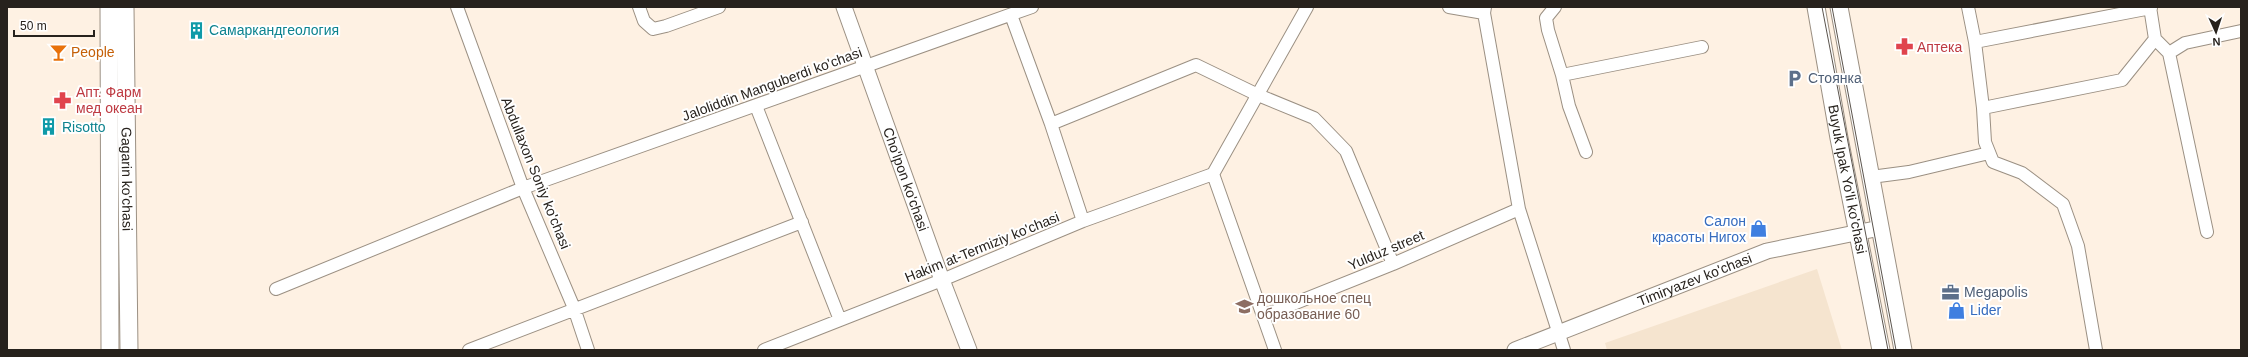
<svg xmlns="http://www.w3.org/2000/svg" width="2248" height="357" viewBox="0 0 2248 357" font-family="Arial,sans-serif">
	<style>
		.built { fill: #f5e4cf }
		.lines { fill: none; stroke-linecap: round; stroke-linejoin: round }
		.minor-casing { stroke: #9b9083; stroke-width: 14 }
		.tertiary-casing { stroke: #9b9083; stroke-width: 17 }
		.secondary-casing { stroke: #9b9083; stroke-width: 19 }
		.minor { stroke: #fff; stroke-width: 12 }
		.tertiary { stroke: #fff; stroke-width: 15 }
		.secondary { stroke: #fff; stroke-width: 17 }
		.tram { stroke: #5b544d; stroke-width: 1 }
		.labels { text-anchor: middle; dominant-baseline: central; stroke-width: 4; stroke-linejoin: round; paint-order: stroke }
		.culture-label { font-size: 14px; fill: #0d838f; stroke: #fff; text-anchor: start }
		.health-label { font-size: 14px; fill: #be3a42; stroke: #fff; text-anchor: start }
		.food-label { font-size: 14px; fill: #c56008; stroke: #fff; text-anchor: start }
		.service-label { font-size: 14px; fill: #4e5e75; stroke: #fff; text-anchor: start }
		.street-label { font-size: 14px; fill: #27221d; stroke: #fff }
		.shop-label { font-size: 14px; fill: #366cbe; stroke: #fff; text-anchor: end }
		.education-label { font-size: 14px; fill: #785e54; stroke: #fff; text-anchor: start }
	</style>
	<rect width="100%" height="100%" fill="#fef1e3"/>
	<!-- built -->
	<path class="built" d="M1817 269 1842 350H1607L1605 343Z"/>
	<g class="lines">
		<defs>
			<path id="minor" d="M457 7 523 188 574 308 588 350
				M639 7 644 21 653 29 666 26 719 7
				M1449 7 1484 13
				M1485 7 1484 13 1519 209 1564 350
				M1555 7 1546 18 1548 30 1562 75
				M1968 7 1975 42 1983 108
				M2150 7 2155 39 2169 53 2207 232
				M1011 15 1051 124 1083 221
				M1975 42 2151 8
				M2169 53 2185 43 2241 31
				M756 106 840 320
				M1051 124 1196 65 1258 95 1314 118 1346 151 1393 264
				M1586 152 1569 106 1562 75 1702 47
				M1871 177 1909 172 1989 153
				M276 289 523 188 1032 7
				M1263 316 1393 264 1519 209
				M469 350 802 222
				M764 350 942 280 1083 221 1213 174
				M1275 350 1213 174 1307 7
				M2096 350 2078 246 2063 204 2022 173 1993 162 1985 142 1983 108 2122 80 2155 39"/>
			<g id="tertiary">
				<path id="s1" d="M844 7 942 280 969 350"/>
				<path id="s2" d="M1515 350 1767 251 1880 228"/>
			</g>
			<g id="secondary">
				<path d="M109 7 110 350"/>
				<path id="s3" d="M125 7 129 350"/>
				<path id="s4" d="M1816 7 1839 138 1881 350"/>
				<path d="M1839 7 1903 350"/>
			</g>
		</defs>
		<!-- minor casing -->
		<use href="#minor" class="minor-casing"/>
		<!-- tertiary casing -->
		<use href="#tertiary" class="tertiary-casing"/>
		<!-- secondary casing -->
		<use href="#secondary" class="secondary-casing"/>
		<!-- minor -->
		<use href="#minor" class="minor"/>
		<!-- tertiary -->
		<use href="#tertiary" class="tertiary"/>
		<!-- secondary -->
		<use href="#secondary" class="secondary"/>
		<!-- tram -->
		<path class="tram" d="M1822 7 1888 350
			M1832 7 1896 350"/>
	</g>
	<!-- icons -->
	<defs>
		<symbol id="building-bare" viewBox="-9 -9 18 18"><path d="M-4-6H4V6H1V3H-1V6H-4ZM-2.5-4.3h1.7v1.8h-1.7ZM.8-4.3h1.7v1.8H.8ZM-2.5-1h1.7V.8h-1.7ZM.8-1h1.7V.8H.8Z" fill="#0f9aa8" stroke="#fff" stroke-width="2.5" paint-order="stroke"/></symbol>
		<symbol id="pharmacy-bare" viewBox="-9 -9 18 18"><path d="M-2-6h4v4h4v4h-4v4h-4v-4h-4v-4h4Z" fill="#e0444e" stroke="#fff" stroke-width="2.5" paint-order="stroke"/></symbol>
		<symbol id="bar-bare" viewBox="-9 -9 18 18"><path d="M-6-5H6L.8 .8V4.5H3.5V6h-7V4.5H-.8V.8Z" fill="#e8710a" stroke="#fff" stroke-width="2.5" paint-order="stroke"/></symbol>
		<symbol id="parking-bare" viewBox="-9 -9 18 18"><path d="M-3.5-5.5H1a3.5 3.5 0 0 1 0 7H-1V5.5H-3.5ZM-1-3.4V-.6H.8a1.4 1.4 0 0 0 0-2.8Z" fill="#5c6f8a" stroke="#fff" stroke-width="2.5" paint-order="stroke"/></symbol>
		<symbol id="shop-bare" viewBox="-9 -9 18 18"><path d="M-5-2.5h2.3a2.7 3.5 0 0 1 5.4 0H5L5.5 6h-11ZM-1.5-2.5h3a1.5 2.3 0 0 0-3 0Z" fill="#3f7fe0" stroke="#fff" stroke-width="2.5" paint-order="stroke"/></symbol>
		<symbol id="office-bare" viewBox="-9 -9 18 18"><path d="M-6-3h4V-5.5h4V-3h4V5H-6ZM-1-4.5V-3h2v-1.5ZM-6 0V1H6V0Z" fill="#5c6f8a" stroke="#fff" stroke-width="2.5" paint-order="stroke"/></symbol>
		<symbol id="school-bare" viewBox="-9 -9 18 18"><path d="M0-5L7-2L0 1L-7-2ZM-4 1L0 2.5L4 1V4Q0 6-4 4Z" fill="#8d6e63" stroke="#fff" stroke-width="2.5" paint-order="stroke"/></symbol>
	</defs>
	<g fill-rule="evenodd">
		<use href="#building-bare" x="184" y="18" width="25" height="25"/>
		<use href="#pharmacy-bare" x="1892" y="34" width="25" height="25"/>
		<use href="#bar-bare" x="46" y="40" width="25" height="25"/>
		<use href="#parking-bare" x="1782" y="66" width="25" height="25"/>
		<use href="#pharmacy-bare" x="50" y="88" width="25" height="25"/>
		<use href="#building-bare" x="36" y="114" width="25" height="25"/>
		<use href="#shop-bare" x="1746" y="216" width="25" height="25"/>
		<use href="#office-bare" x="1938" y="280" width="25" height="25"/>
		<use href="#school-bare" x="1232" y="294" width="25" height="25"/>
		<use href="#shop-bare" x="1944" y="298" width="25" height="25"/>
	</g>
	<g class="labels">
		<!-- culture labels -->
		<g class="culture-label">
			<text x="209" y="30">Самаркандгеология</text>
			<text x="62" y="127">Risotto</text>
		</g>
		<!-- health labels -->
		<g class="health-label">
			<text x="1917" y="47">Аптека</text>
			<text x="76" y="92">Апт. Фарм<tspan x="76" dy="16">мед океан</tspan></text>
		</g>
		<!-- food labels -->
		<g class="food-label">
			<text x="71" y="52">People</text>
		</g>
		<!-- service labels -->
		<g class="service-label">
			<text x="1808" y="78">Стоянка</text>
			<text x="1964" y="292">Megapolis</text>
		</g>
		<!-- street labels -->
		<g class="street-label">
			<text transform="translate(772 84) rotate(-20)">Jaloliddin Manguberdi ko'chasi</text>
			<text transform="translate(536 173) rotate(68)">Abdullaxon Soniy ko'chasi</text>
			<text stroke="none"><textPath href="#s3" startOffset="172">Gagarin ko'chasi</textPath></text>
			<text stroke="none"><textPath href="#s1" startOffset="183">Cho'lpon ko'chasi</textPath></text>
			<text stroke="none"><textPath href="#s4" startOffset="175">Buyuk Ipak Yo'li ko'chasi</textPath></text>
			<text transform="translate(982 247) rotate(-22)">Hakim at-Termiziy ko'chasi</text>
			<text transform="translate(1386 250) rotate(-23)">Yulduz street</text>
			<text stroke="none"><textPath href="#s2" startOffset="193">Timiryazev ko'chasi</textPath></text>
		</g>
		<!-- shop labels -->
		<g class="shop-label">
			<text x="1746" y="221">Салон<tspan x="1746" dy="16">красоты Нигох</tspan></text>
			<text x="1970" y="310" text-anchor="start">Lider</text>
		</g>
		<!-- education labels -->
		<g class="education-label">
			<text x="1257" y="298">дошкольное спец<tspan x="1257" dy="16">образование 60</tspan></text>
		</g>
	</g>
	<!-- border -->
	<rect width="2248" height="357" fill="none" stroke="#27221d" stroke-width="16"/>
	<!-- north arrow -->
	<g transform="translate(2216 32) rotate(177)" stroke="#ffffff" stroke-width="3" paint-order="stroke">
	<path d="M0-3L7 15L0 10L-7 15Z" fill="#27221d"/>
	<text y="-6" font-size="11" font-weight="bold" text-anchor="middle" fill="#27221d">N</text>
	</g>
	<!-- scale -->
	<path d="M14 30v6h80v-6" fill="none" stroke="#27221d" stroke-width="2"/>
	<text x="20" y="30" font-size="12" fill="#27221d" stroke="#ffffff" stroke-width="3" paint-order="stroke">50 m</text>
</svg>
